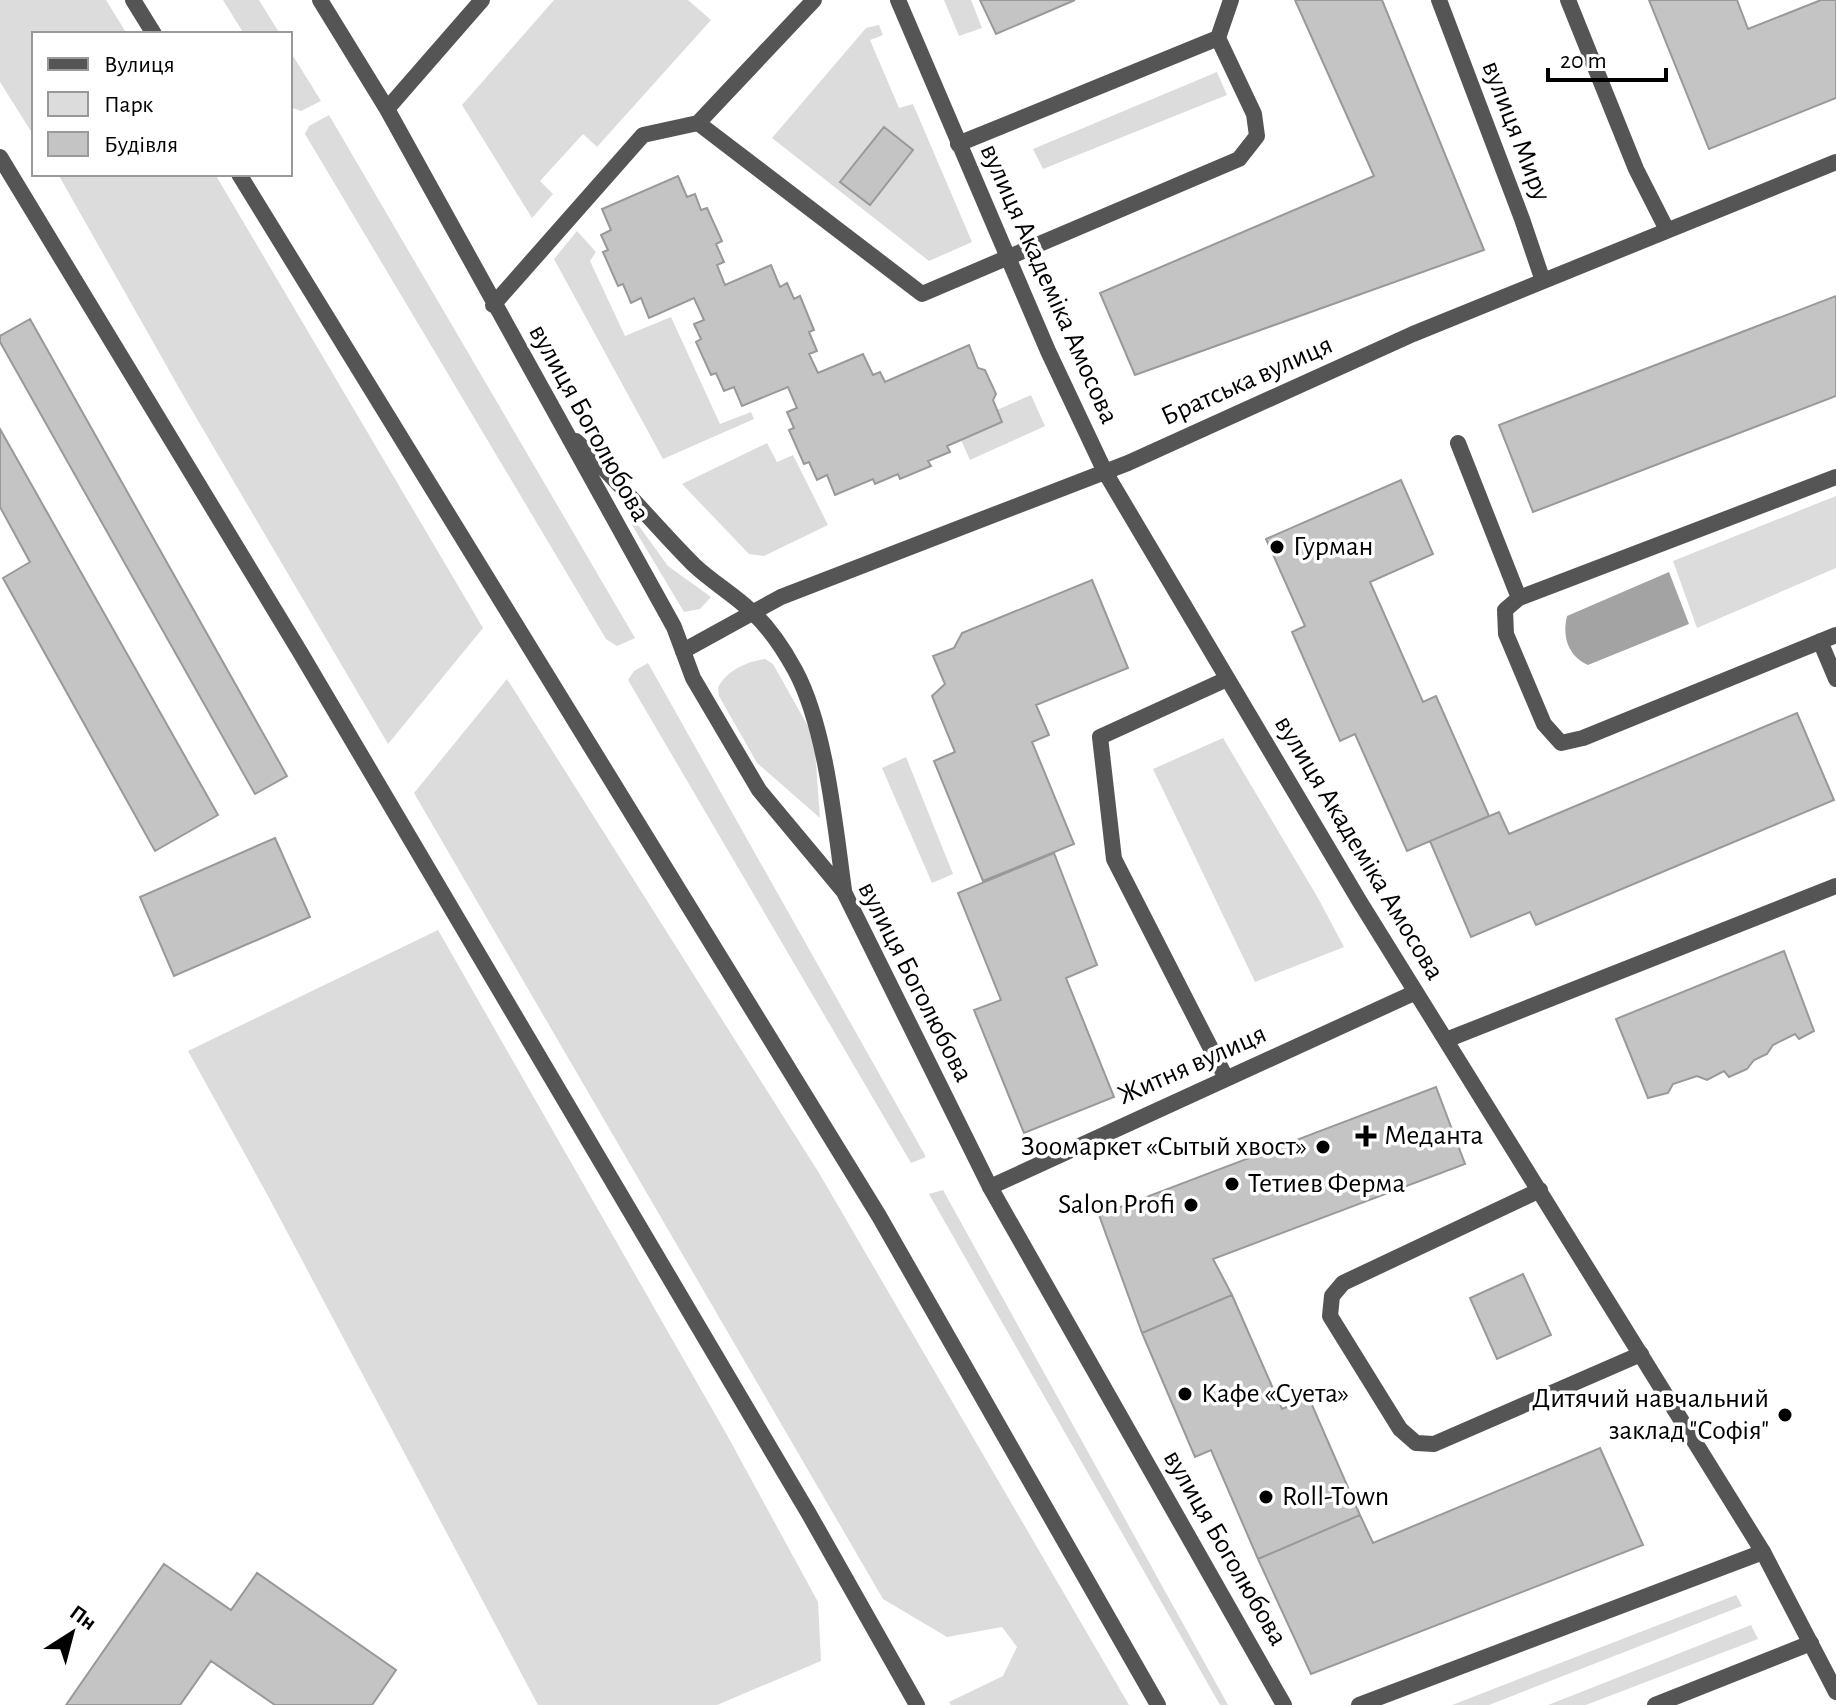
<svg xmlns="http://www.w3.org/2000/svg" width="1836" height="1705" viewBox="0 0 1836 1705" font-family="'Alegreya Sans',sans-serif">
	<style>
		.green { fill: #dcdcdc }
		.water { fill: #a3a3a3 }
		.building { fill: #c4c4c4; stroke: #999; stroke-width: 2 }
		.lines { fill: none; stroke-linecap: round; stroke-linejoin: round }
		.lane { stroke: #555; stroke-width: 16 }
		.street { stroke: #555; stroke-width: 16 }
		.poi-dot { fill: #000; stroke: #fff; stroke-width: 3 }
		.labels { text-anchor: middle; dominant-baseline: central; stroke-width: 7; stroke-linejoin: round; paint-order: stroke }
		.street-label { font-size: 28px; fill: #000; stroke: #fff }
		.poi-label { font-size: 28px; fill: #000; stroke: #fff; text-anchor: start }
	</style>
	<rect width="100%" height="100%" fill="#fff"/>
	<!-- green -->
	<path class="green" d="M0 0H106L127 34H34V136L0 82Z
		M223 0H259L280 34H244Z
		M554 0H688L711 20 597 147 583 134 540 181 553 194 532 218 462 105Z
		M944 0H971L982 28 959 36Z
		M879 25 883 35 870 40 899 108 913 104 972 242 929 261 772 138 866 28Z
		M290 51 321 101 301 111 290 107Z
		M1217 72 1227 95 1043 169 1033 149Z
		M329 115 635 638 617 646 606 639 305 134 309 126Z
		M58 174H215L483 628 388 744 187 402Z
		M577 231 596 252 590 261 625 336 671 317 720 424 751 412 754 419 663 459 554 259Z
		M1031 395 1045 426 970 460 961 440 1002 422 997 410Z
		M767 443 777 462 793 455 828 525 764 556 749 554 682 484Z
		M1836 496V568L1697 628 1673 561Z
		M636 522 668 566 711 597 700 609 684 612 632 525Z
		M765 659 773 664 814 737 820 818 757 763 719 696 718 688C725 671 748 661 765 659Z
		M648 663 926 1157 911 1163 628 680 634 671Z
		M507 679 819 1173 1129 1705H951L949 1702 1003 1676 1017 1647 1002 1627 947 1637 883 1599 414 793Z
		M1223 738 1318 898 1344 947 1255 982 1153 769Z
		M906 757 953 874 932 883 882 768Z
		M438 930 727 1435 818 1602 821 1661 717 1705H538L268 1196 188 1051Z
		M943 1190 1228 1705H1220L929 1194Z
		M1736 1595 1742 1606 1489 1705H1452Z
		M1751 1625 1758 1639 1586 1705H1548Z"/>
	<!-- water -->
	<path class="water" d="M1669 572 1689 624 1588 665C1568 656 1562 637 1567 616Z"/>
	<!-- building -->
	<path class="building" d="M980 0H1075L996 34Z
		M1295 0H1382L1484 250 1135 375 1100 293 1374 176Z
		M1649 0H1737L1748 29 1821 0H1836V98L1709 149Z
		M884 127 913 150 870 205 840 182Z
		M678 176 687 197 695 194 701 210 707 208 722 241 716 244 724 262 717 265 725 285 771 265 780 287 787 283 794 299 800 296 814 330 809 332 817 351 809 354 818 373 863 354 873 375 880 372 885 382 969 345 978 368 985 370 996 394 993 400 1002 422 947 446 950 452 928 461 931 466 900 479 898 474 875 484 873 479 835 495 827 475 817 480 809 462 804 464 789 430 794 428 787 412 797 408 788 387 742 406 734 387 724 391 716 373 711 375 696 342 701 339 694 324 704 320 694 298 649 318 641 298 631 303 623 284 618 286 603 252 608 250 601 235 611 230 602 209Z
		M1836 296V396L1533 512 1499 425Z
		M30 319 287 776 255 794 0 342V336Z
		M0 429 218 815 155 851 3 578 30 562 0 507Z
		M1401 480 1433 554 1370 582 1423 702 1436 696 1489 816 1407 851 1355 734 1340 741 1292 632 1305 626 1266 539Z
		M1092 580 1128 668 1036 705 1049 735 1032 742 1074 844 983 881 934 761 955 752 932 696 945 684 933 656 954 648 962 633Z
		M1797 713 1834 800 1536 925 1530 912 1471 937 1430 841 1499 812 1509 834Z
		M275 838 310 917 174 976 140 897Z
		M1054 853 1097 965 1066 978 1114 1097 1024 1133 974 1010 1001 1000 958 893Z
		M1784 951 1814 1031 1799 1039 1795 1034 1773 1045 1767 1054 1754 1060 1747 1069 1729 1077 1724 1071 1707 1080 1697 1076 1673 1084 1668 1093 1648 1098 1616 1019Z
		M1436 1087 1465 1164 1213 1259 1232 1295 1142 1333 1099 1215Z
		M1523 1274 1551 1335 1497 1359 1470 1298Z
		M1232 1295 1282 1409 1309 1398 1360 1515 1258 1559 1211 1450 1195 1457 1142 1333Z
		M1600 1448 1643 1545 1311 1674 1258 1559 1360 1515 1373 1543Z
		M164 1564 231 1610 257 1573 396 1670 372 1705H275L211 1661 180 1705H66Z"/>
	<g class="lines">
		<!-- lane -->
		<path class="lane" d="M320 0 387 109 674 627 693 678 759 790 844 892 990 1187 1284 1705
			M1218 38 1231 0
			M387 109 482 0
			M698 123 922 294 1239 159 1257 136 1254 114 1218 38 958 144
			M493 305 643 135 698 123 814 0
			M576 441C618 480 654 525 694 565 712 582 733 594 751 611 768 626 784 650 795 670 826 727 835 826 844 890
			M1458 443 1519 598
			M1836 477 1519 598 1505 610 1506 634 1544 724 1561 743 1583 738 1836 635
			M1820 641 1836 679
			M1226 1078 1114 859 1100 737 1227 679
			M1540 1190 1343 1283 1332 1296 1330 1316 1400 1429 1416 1443 1434 1444 1641 1354
			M1359 1705 1763 1552
			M1655 1705 1811 1643"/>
		<!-- street -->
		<path class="street" d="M133 0 154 34
			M898 0 1048 351 1105 472 1360 902 1763 1552 1836 1692
			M1439 0 1522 219 1543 281
			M1568 0 1636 169 1667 230
			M0 157 300 652 809 1514 917 1705
			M239 174 879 1216 1158 1705
			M683 651 781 597 1128 463 1413 334 1836 162
			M1446 1040 1836 886
			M990 1187 1416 992"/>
	</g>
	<!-- markers -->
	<g class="poi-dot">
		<circle cx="1277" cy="547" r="8"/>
		<path d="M1362 1124h8v8h8v8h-8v8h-8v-8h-8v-8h8z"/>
		<circle cx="1323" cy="1147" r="8"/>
		<circle cx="1232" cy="1184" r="8"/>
		<circle cx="1191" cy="1205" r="8"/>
		<circle cx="1185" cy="1394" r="8"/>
		<circle cx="1785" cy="1415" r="8"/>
		<circle cx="1266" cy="1497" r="8"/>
	</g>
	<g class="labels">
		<!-- street labels -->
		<g class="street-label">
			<text transform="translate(1516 131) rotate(69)">вулиця Миру</text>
			<text transform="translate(1049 284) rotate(66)">вулиця Академіка Амосова</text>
			<text transform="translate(1247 381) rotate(-24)">Братська вулиця</text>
			<text transform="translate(589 423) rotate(61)">вулиця Боголюбова</text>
			<text transform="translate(1359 848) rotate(59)">вулиця Академіка Амосова</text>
			<text transform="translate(915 982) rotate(63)">вулиця Боголюбова</text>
			<text transform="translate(1192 1065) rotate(-24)">Житня вулиця</text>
			<text transform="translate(1225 1548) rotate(60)">вулиця Боголюбова</text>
		</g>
		<!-- poi labels -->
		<g class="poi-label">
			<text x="1293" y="547">Гурман</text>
			<text x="1384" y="1136">Меданта</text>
			<text x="1307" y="1147" text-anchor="end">Зоомаркет «Сытый хвост»</text>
			<text x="1248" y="1184">Тетиев Ферма</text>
			<text x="1175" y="1205" text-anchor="end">Salon Profi</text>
			<text x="1201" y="1394">Кафе «Суета»</text>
			<text x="1769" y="1399" text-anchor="end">Дитячий навчальний<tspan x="1769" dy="32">заклад "Софія"</tspan></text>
			<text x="1282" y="1497">Roll-Town</text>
		</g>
	</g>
	<!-- legend -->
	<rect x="32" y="32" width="260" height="144" fill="#ffffff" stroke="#999999" stroke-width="2"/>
	<rect x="48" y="58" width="40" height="12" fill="#555555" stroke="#999999" stroke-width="2"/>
	<text x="104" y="72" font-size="24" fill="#000000">Вулиця</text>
	<rect x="48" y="92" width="40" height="24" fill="#dcdcdc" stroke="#999999" stroke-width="2"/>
	<text x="104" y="112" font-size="24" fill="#000000">Парк</text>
	<rect x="48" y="132" width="40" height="24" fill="#c4c4c4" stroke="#999999" stroke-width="2"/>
	<text x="104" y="152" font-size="24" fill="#000000">Будівля</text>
	<!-- north arrow -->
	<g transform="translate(72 1633) rotate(36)" stroke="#ffffff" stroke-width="6" paint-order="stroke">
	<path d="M0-6L14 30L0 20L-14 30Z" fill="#000000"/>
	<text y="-12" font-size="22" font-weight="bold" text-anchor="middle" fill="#000000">Пн</text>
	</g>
	<!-- scale -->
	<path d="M1548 68v12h118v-12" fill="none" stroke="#000000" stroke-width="4"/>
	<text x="1560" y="68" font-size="24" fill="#000000" stroke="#ffffff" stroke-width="6" paint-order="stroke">20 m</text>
</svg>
